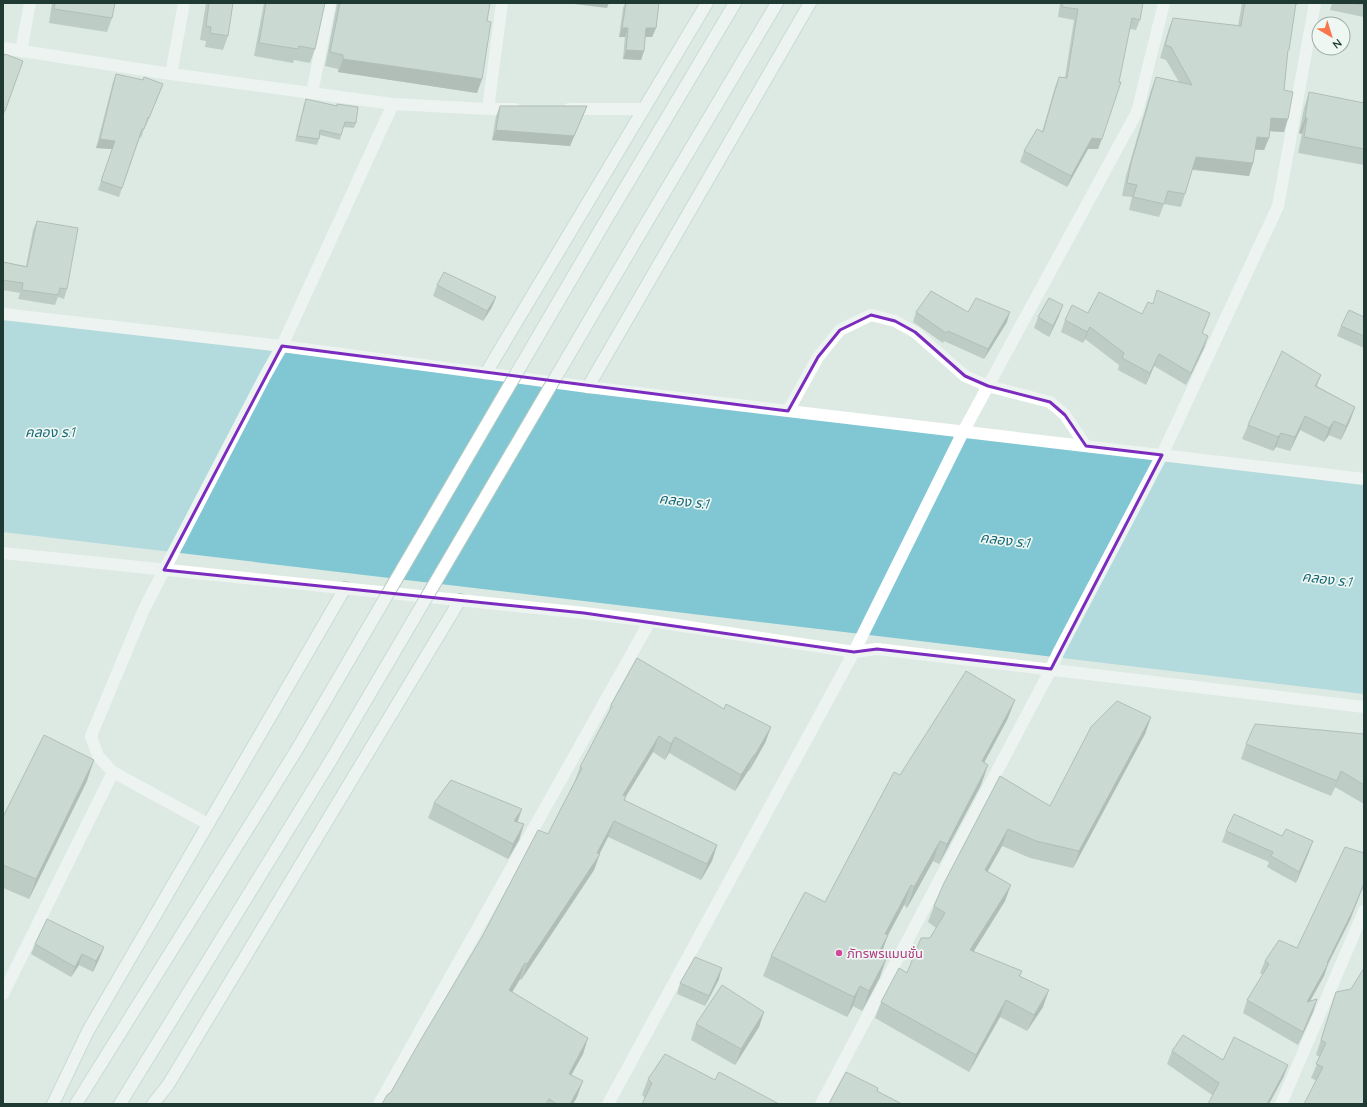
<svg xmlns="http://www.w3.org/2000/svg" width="1367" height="1107" viewBox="0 0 1367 1107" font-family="Quicksand,'Noto Sans Thai',sans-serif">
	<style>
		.water { fill: #81c7d3 }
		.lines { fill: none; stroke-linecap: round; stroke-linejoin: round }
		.secondary-casing { stroke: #b0cac1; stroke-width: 14 }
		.street { stroke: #fff; stroke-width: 12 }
		.secondary { stroke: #fff; stroke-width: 12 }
		.secondary-bridge-casing { stroke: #b0cac1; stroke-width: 14; stroke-linecap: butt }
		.secondary-bridge { stroke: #fff; stroke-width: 12 }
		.wall { fill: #9aa9a3 }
		.shaded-wall { fill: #7d8a84 }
		.building { fill: #b3c5bd; stroke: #7d8a84 }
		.marked { fill: none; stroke: #7b2cbf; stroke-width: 3; stroke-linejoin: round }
		.hotel-dot { fill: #d1479c; stroke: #eef7f2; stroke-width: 1.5 }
		.labels { text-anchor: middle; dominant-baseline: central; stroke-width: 3.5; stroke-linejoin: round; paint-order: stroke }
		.hotel-label { font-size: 13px; fill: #b23c85; stroke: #eef7f2; text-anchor: start }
		.water-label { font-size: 14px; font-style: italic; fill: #166878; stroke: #eef7f2 }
	</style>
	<rect width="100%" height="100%" fill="#ddeae4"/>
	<!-- water -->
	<path class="water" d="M3 318 1364 484V694L3 532Z"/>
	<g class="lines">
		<defs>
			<path id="secondary" d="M603 225 735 3
				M641 232 777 3
				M486 373 707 3
				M588 387 810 3
				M53 1104 88 1031 345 588
				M76 1104 296 751
				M120 1104 331 760
				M153 1104 168 1085 460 600"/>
		</defs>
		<!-- secondary casing -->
		<use href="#secondary" class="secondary-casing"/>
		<!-- street -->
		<path class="street" d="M3 48 171 74 393 104 488 109H515
			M21 51 30 3
			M171 74 184 3
			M312 93 330 3
			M488 109 502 3
			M569 109H644
			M3 314 282 346 588 387 788 411 1364 479
			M788 411 818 357 840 330 871 315 895 321 915 332 965 376 988 386 1050 402 1065 415 1086 446
			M3 553 584 613 650 621 854 652 877 649 1364 707
			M208 824 113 772 98 756 91 736 144 609 265 376 282 346 393 104
			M3 994 113 772
			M379 1104 650 621
			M608 1104 854 652 963 432 1137 112 1164 3
			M821 1104 1051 669 1058 653 1162 455 1278 206 1315 3
			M1281 1104 1364 911"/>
		<!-- secondary -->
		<use href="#secondary" class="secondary"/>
		<defs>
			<path id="secondary-bridge" d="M296 751 603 225
				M331 760 641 232"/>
		</defs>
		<!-- secondary-bridge casing -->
		<use href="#secondary-bridge" class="secondary-bridge-casing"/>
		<!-- secondary-bridge -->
		<use href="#secondary-bridge" class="secondary-bridge"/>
	</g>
	<!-- wall -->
	<path class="wall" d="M52 3H115L112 18 107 32 49 23Z
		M206 3H233L228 36 223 50 205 47 206 41 200 40Z
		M264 3H325L315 49 310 63 294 60 293 63 254 56Z
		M337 3H490L487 21 482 79 477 93 338 72V69L325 66 337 4Z
		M625 3H659L656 28 652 37H645L644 51 641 60 623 59 625 37H619L623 8Z
		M1060 3H1143L1140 20 1136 30 1130 29 1098 149H1088L1067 187 1020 162 1024 151 1042 132 1055 87 1059 77H1065L1074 20 1058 17Z
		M1242 3H1298L1297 5H1296L1287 55 1284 90V132L1270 131 1269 138 1264 150H1255L1253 163 1249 176 1192 170 1185 194 1181 207 1164 204 1159 217 1129 210 1132 197 1122 196 1126 176 1151 90 1156 77 1179 82 1166 60 1160 58 1168 31 1173 18 1238 26Z
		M1332 3H1364V17L1330 10Z
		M3 58 23 61 3 117Z
		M116 74 163 84 146 126H145L141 138 140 137 119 197 98 190 112 149 96 148 113 82Z
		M1309 92 1364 103V165L1298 153 1302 134 1299 133 1304 108Z
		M306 99 356 123 354 128 343 127 340 140 320 135 317 145 295 141 304 104Z
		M500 106H587L570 146 492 140 496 116Z
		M37 221 67 289 64 299 58 297 55 305 18 299 20 293 3 290V262L26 266 33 230Z
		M437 285 496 297 492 307 483 321 433 296Z
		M1152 304 1210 313 1202 333 1208 336 1204 348 1186 385 1154 366 1146 385 1118 370 1119 365 1085 339 1083 343 1061 332 1065 320 1088 313 1142 314Z
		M916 312H968L1007 322 984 359 944 341 943 343 913 322Z
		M1059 316 1049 337 1034 328 1038 317Z
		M1364 317V348L1337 336 1341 326Z
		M1321 375 1317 386 1355 407 1350 421 1341 440 1329 435 1324 442 1300 430 1290 451 1276 447 1273 451 1242 439 1248 425Z
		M1015 700 1007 720 984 763 988 765 981 785 939 864 933 861 907 908 904 905 888 935 881 953 880 977 862 1011 853 1006 847 1017 763 976 771 956 825 902 900 775Z
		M611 705 724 709 771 727 765 743 749 771H748L735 791 669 753 665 760 653 752 626 796 625 801 717 845 712 861 701 880 608 837 599 854 594 870 521 980 520 979 512 992 588 1038 583 1054 571 1075 577 1097 573 1104H382L391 1092 548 834 574 783 580 767 608 714Z
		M1151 717 1145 734 1073 868 1030 858 1002 846 987 871 1005 901 973 952 1022 971 1020 976 1043 1007 1027 1031 1000 1017 969 1072 875 1018 881 1002 907 973 936 928 928 922 934 906 1000 776 1050 806Z
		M1364 734V804L1335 787 1331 796 1241 759 1246 744Z
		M87 781 29 899 3 888V817Z
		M434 803 518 822 524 824 519 840 508 859 428 818Z
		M1226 831 1309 852 1296 883 1267 867 1269 862 1222 842Z
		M1364 853V886L1361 892 1350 920 1328 964 1324 976 1310 1001 1317 999 1313 1012 1298 1045 1243 1013 1247 1000 1263 975 1260 973 1265 961 1297 948Z
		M35 944 104 947 100 957 93 972 79 965 71 977 31 954Z
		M719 979 705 1006 677 994 680 983Z
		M1336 992 1364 1104 1311 1078 1320 1057 1316 1055 1331 1007Z
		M764 1012 759 1027 735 1065 691 1040 696 1024Z
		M1172 1051 1223 1060 1288 1065 1283 1078 1212 1095 1167 1064Z
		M648 1079 715 1080 645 1098 642 1095Z"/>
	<!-- shaded-wall -->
	<path class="shaded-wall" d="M566 3H609L607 8Z
		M622 28H628L625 37H619Z
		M646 28H656L652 37H643Z
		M626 50 644 51 641 60 623 59Z
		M343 59 482 79 477 93 338 72Z
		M587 106 570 146 492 140 496 130Z
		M1271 118 1288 119 1284 132 1266 131Z
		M1305 118H1307L1302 134 1299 133Z
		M1257 137 1269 138 1264 150 1252 149Z
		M1092 138 1102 139 1098 149H1088L1067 187 1071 176Z
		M100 139 115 141 112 149 96 148Z
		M1196 157 1253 163 1249 176 1191 169Z
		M496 297 492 307 483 321 487 311Z
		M1063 305 1059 316 1049 337 1053 326Z
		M1010 312 1007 322 984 359 988 349Z
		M1210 313 1206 325 1197 345 1202 333Z
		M1090 327 1085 339 1083 343 1087 332Z
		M1208 336 1204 348 1186 385 1191 373Z
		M1159 354 1154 366 1146 385 1150 373Z
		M1355 407 1350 421 1341 440 1346 426Z
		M1305 416 1300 430 1290 451 1295 437Z
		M1334 421 1329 435 1324 442 1329 428Z
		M1281 433 1276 447 1273 451 1278 437Z
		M1015 700 1007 720 974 781 982 761Z
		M1151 717 1145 734 1073 868 1079 851Z
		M771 727 765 743 749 771 755 755Z
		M659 736 653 752 617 811 623 795Z
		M675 737 669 753 665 760 671 744Z
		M754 755 748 771 735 791 741 775Z
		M94 760 87 781 29 899 36 879Z
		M988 765 981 785 939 864 947 844Z
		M1341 771 1335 787 1331 796Z
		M522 809 517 824 514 821Z
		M614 821 608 837 595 863 600 854 594 870 521 980 527 964 597 853Z
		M524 824 519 840 508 859 513 844Z
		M1008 829 1002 846 979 887 985 870Z
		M940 841 933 861 907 908 914 887Z
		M1313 841 1309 852 1296 883 1299 872Z
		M717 845 712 861 701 880 707 864Z
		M1364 883V886L1361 892 1350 920 1328 964 1324 976 1303 1014 1307 1002Z
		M911 885 904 905 881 948 888 935 881 955 871 972 885 934Z
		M1011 885 1005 901 964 967 970 950Z
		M104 947 100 957 93 972 96 961Z
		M82 954 79 965 71 977 75 967Z
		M887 957 880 977 862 1011 869 991Z
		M525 963 520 979 504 1006 509 990Z
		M722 968 719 979 705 1006 709 996Z
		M860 986 853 1006 847 1017 854 997Z
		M1049 990 1043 1007 1027 1031 1034 1015Z
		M1317 999 1313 1012 1298 1045 1303 1032Z
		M1006 1000 1000 1017 969 1072 976 1055Z
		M764 1012 759 1027 735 1065 741 1049Z
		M588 1038 583 1054 563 1090 569 1074Z
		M1288 1065 1283 1078 1269 1104H1267Z
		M583 1081 577 1097 573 1104H570Z"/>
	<!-- building -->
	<path class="building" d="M55 3H115L112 18 54 9Z
		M209 3H233L228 36 210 33 211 27 206 26Z
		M266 3H325L315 49 299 46 298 49 259 43Z
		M340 3H490L487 21 491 22 482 79 343 59V55L330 52Z
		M626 3H659L656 28H646L644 51 626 50 628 28H622Z
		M1063 3H1143L1140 20 1132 18 1119 82H1121L1102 139 1092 138 1071 176 1024 151 1037 129 1043 132 1059 77 1067 78 1078 9 1062 7Z
		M1245 3H1296L1289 50H1288L1284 90 1293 92 1288 119 1271 118 1269 138 1257 137 1253 163 1196 157 1185 194 1168 191 1164 204 1133 197 1137 185 1127 183 1131 163 1156 77 1192 85 1171 47 1165 45 1173 18 1241 26Z
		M1351 3H1364V5Z
		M5 54 23 61 5 111 3 110V58Z
		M116 74 143 80 144 77 163 84 149 118 148 117 144 129H142L122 188 101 181 115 141 100 139Z
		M1309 92 1364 103V149L1304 137 1307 118H1305Z
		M306 99 337 106V104L358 107 356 123 345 122 341 135 320 130 319 139 297 136Z
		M500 106H587L574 136 496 130Z
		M37 221 78 228 67 289 60 288 58 295 22 290 23 283 3 280V262L27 267Z
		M444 272 496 297 487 311 437 285Z
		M1157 290 1210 313 1202 333 1208 336 1191 373 1159 354 1150 373 1122 358 1124 353 1090 327 1087 332 1065 320 1072 305 1088 313 1099 292 1142 314 1148 302 1153 304Z
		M931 291 968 312 976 298 1010 312 988 349 948 331 946 333 916 312Z
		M1049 298 1063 305 1053 326 1038 317Z
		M1349 310 1364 317V336L1341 326Z
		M1282 351 1321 375 1315 386 1355 407 1346 426 1334 421 1329 428 1305 416 1295 437 1281 433 1278 437 1248 425Z
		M637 658 724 709 726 704 771 727 755 755H754L741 775 675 737 671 744 659 736 623 795 626 796 624 800 717 845 707 864 614 821 597 853 600 854 527 964 525 963 509 990 588 1038 569 1074 583 1081 570 1104H557L549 1099 546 1104H382L387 1095 391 1092 420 1041 482 937 538 830 548 834 582 768 580 767 612 706 611 705Z
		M966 671 1015 700 982 761 988 765 947 844 940 841 914 887 911 885 885 934 888 935 879 952 887 957 869 991 860 986 854 997 771 956 805 892 825 902 894 772 900 775Z
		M1117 701 1151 717 1079 851 1036 841 1008 829 985 870 1011 885 970 950 1022 971 1019 976 1049 990 1034 1015 1006 1000 976 1055 881 1002 899 968 907 973 921 938H930L945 913 934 906 944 883 1000 776 1050 806 1091 727Z
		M1255 724 1364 734V785L1341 771 1337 781 1246 744Z
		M44 735 94 760 36 879 3 865V817Z
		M451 780 522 809 514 821 524 824 513 844 434 803Z
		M1234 814 1282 836 1286 829 1313 841 1299 872 1271 856 1273 852 1226 831Z
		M1345 847 1364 853V883L1354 908 1327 963 1328 964 1307 1002 1317 999 1303 1032 1247 1000 1269 964 1265 961 1279 940 1297 948Z
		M47 919 104 947 96 961 82 954 75 967 35 944Z
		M695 957 722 968 709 996 680 983Z
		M1364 968V1104H1304L1323 1067 1316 1064 1326 1043 1321 1040 1336 992 1351 989Z
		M722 985 764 1012 741 1049 696 1024Z
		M1183 1035 1223 1060 1234 1037 1288 1065 1267 1104H1208L1219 1083 1172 1051Z
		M665 1054 715 1080 719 1072 779 1104H642L652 1083 648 1079Z
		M846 1072 878 1088 877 1091 902 1104H829Z"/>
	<!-- marked area -->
	<path d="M0 0H1367V1107H0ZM871 315 895 321 915 332 965 376 988 386 1050 402 1065 415 1086 446 1162 455 1051 669 877 649 854 652 584 613 164 570 282 346 788 411 818 357 840 330Z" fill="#ddeae4" fill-opacity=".55" fill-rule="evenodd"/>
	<path class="marked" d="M871 315 895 321 915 332 965 376 988 386 1050 402 1065 415 1086 446 1162 455 1051 669 877 649 854 652 584 613 164 570 282 346 788 411 818 357 840 330Z"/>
	<!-- markers -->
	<circle class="hotel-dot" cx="839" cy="953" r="4"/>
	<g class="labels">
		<!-- hotel labels -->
		<g class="hotel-label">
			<text x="847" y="953">ภัทรพรแมนชั่น</text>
		</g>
		<!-- water labels -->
		<g class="water-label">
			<text x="50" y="432">คลอง ร.1</text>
			<text transform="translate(684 501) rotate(7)">คลอง ร.1</text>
			<text transform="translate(1005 540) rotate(7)">คลอง ร.1</text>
			<text transform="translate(1327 579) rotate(7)">คลอง ร.1</text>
		</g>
	</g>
	<!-- border -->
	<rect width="1367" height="1107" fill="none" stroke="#1e3a33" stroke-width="8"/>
	<!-- north arrow -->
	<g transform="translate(1331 36) rotate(142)"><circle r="19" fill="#eef7f2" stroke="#9baba6"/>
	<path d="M0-3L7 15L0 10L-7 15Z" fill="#f9764c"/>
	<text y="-6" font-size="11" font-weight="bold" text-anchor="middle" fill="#1e3a33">N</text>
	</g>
</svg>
